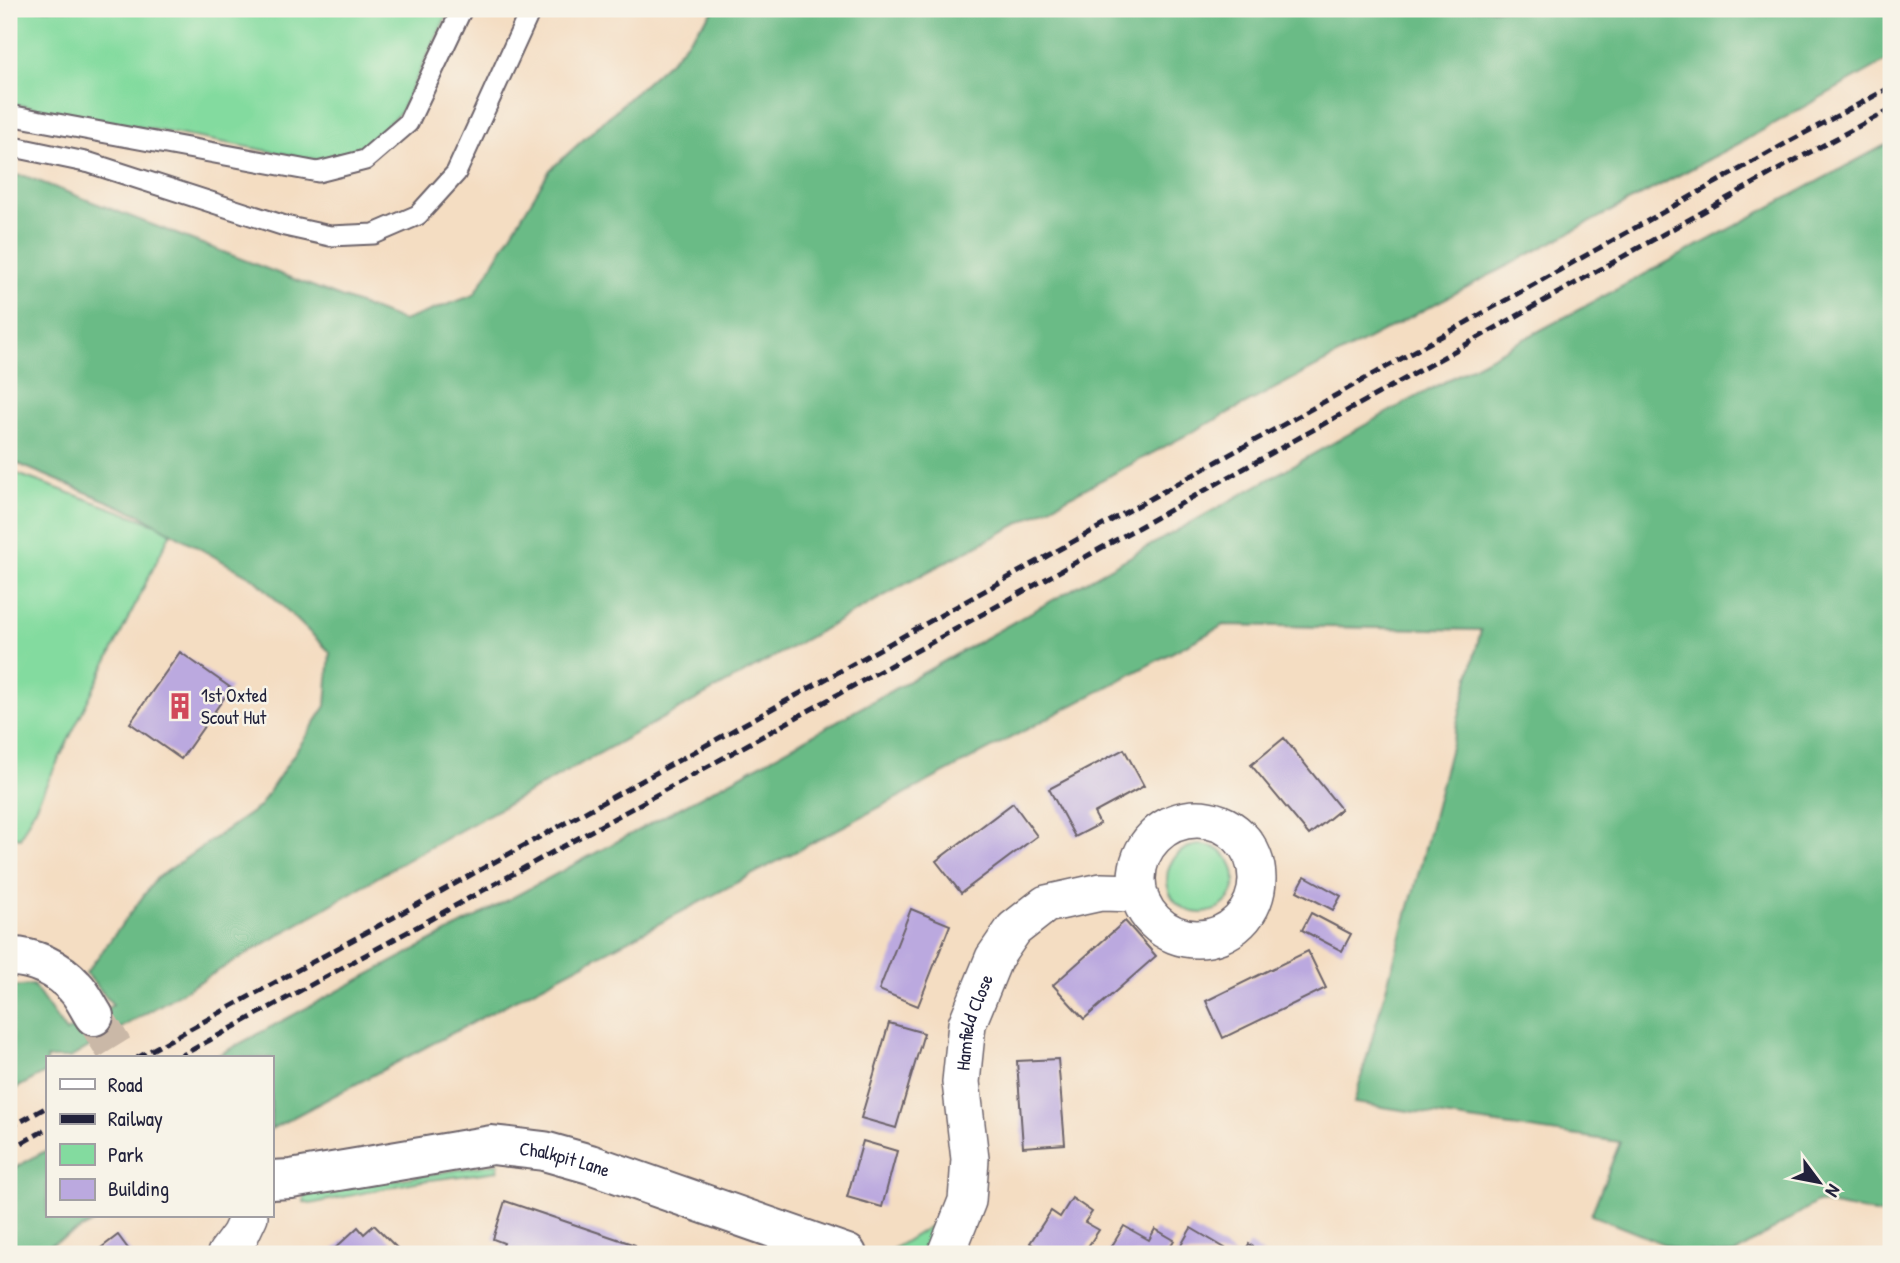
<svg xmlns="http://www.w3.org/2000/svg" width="1900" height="1263" viewBox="0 0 1900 1263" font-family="'Patrick Hand',sans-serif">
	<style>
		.green { fill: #83db9f; stroke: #527e6d; stroke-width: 2 }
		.forest { fill: #6abb86; stroke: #466e60; stroke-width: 2 }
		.building { fill: #bba9df }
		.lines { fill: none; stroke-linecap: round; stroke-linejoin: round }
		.secondary-tunnel { stroke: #cab8a7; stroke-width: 38; stroke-dasharray: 38 19; stroke-linecap: butt }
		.lane-casing { stroke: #6c636a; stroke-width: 23 }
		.street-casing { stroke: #6c636a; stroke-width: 40 }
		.secondary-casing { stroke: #6c636a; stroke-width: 42 }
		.lane { stroke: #fff; stroke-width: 19 }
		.street { stroke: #fff; stroke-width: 37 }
		.secondary { stroke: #fff; stroke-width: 38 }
		.rail { stroke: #22223b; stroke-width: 5; stroke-dasharray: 10 5; stroke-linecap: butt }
		.labels { text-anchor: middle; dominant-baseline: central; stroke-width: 5; stroke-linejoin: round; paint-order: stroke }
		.poi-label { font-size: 19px; fill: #22223b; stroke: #f7f3e8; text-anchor: start }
		.street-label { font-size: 19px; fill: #22223b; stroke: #f7f3e8 }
	</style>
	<rect width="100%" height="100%" fill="#f7f3e8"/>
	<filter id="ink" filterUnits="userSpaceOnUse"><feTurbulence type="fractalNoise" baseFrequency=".0143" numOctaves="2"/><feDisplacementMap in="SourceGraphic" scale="14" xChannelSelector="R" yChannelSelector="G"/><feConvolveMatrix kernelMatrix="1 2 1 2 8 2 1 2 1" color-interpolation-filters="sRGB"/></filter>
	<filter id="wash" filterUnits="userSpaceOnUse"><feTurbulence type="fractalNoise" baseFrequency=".00686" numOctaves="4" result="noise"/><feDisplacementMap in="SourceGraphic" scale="28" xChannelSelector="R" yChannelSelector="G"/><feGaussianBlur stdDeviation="1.57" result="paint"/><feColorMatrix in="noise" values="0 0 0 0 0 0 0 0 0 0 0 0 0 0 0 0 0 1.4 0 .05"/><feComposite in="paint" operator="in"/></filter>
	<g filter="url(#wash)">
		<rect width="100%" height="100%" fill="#f4ddc2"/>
		<!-- green -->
		<path class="green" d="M9 9H450L400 113 358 150 318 160 9 103Z
			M9 471 172 530 20 838 9 836Z
			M1167 879a34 34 0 1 1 68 0a34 34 0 1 1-68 0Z
			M499 1163 497 1171 415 1182 310 1204 304 1202V1195Z
			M948 1215C939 1233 935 1254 911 1254 903 1254 896 1254 888 1252Z"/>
		<!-- forest -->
		<path class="forest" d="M715 9H1891V58L1738 144 927 572 405 861 70 1058H47V1072L9 1092V987L33 985 66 1032 113 1005 86 973 156 879 259 807 326 706 330 652 256 580 138 514 9 460V175L25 176 403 321 474 295 550 170 672 59Z
			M1891 142V1216L1817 1202 1734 1254H1689L1591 1215 1620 1142 1354 1103 1421 864 1481 630 1224 625 271 1129V1058H213L741 775 1390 411Z
			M47 1150V1216H106L32 1254H9V1171Z"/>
		<g id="blocks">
			<!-- building -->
			<path class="building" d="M180 652 231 688 181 759 130 723Z
				M1284 738 1341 809 1309 835 1251 765Z
				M1124 749 1144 786 1094 813 1100 824 1075 837 1049 789Z
				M1013 803 1037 836 961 893 936 861Z
				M1305 876 1341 896 1333 910 1297 891Z
				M911 909 950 925 918 1006 879 990Z
				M1311 913 1351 934 1342 951 1302 930Z
				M1125 921 1156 956 1084 1019 1053 985Z
				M1308 951 1326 988 1223 1038 1206 1001Z
				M889 1023 924 1033 896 1128 861 1118Z
				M1058 1059 1065 1144 1023 1147 1017 1061Z
				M863 1141 897 1151 882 1207 847 1197Z
				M1072 1198 1092 1212 1085 1222 1099 1230 1083 1254H1056L1045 1247 1043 1251 1030 1243 1051 1211 1060 1217Z
				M505 1201 635 1245 632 1254H538L524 1250 523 1254H500L504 1243 493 1239Z
				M374 1225 398 1249 392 1254H329L358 1227 364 1234Z
				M1124 1226 1149 1240 1155 1229 1174 1240 1166 1254H1107Z
				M1191 1228 1235 1254H1176Z
				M118 1235 132 1254H93Z
				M1249 1244 1264 1254H1243Z"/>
		</g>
	</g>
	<g filter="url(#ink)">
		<use href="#blocks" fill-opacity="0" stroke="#6c636a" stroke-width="2"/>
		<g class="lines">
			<!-- secondary-tunnel -->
			<path class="secondary-tunnel" d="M94 1016 120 1058"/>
			<defs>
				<path id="lane" d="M9 115 318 172 365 160 408 123 462 9
					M9 146 90 163 285 226 330 236 374 234 418 215 456 173 531 9"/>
				<g id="street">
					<circle cx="1197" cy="879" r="60"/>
					<path d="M226 1254 240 1235 249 1216"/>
					<path id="s1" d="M946 1254 967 1201 970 1159 961 1082 967 1024 994 958 1014 929 1046 904 1101 892 1137 893"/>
				</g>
				<g id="secondary">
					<path d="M9 957C33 956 59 969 75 987 83 995 88 1007 94 1016"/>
					<path id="s2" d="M271 1180 291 1179 492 1145 544 1151 590 1164 847 1254"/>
				</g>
			</defs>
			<!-- lane casing -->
			<use href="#lane" class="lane-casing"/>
			<!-- street casing -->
			<use href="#street" class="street-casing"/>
			<!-- secondary casing -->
			<use href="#secondary" class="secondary-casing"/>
			<!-- lane -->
			<use href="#lane" class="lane"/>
			<!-- street -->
			<use href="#street" class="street"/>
			<!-- secondary -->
			<use href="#secondary" class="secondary"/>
			<!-- rail -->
			<path class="rail" d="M137 1058C690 756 1241 449 1790 141L1891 87
				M177 1058C720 762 1260 460 1799 158L1891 109
				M9 1128 47 1107
				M9 1150 47 1129"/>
		</g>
	</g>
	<!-- icons -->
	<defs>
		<symbol id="building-bare" viewBox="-9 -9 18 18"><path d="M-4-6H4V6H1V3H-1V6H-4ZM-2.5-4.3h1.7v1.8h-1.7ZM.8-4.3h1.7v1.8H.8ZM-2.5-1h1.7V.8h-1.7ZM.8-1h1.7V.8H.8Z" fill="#d1495b" stroke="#f7f3e8" stroke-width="2.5" paint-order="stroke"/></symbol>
	</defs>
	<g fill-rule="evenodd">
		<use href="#building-bare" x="161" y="687" width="38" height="38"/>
	</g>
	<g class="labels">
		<!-- poi labels -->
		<g class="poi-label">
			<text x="201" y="695">1st Oxted<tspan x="201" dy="22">Scout Hut</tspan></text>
		</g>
		<!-- street labels -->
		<g class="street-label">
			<text stroke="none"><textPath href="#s1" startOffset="238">Hamfield Close</textPath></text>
			<text stroke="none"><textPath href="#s2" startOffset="298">Chalkpit Lane</textPath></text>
		</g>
	</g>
	<!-- margin -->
	<rect width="1900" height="1263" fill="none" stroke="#f7f3e8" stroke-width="35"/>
	<!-- legend -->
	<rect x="46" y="1056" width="228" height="161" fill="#f7f3e8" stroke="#a29fa3" stroke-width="2"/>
	<rect x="60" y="1079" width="35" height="10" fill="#ffffff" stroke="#a29fa3" stroke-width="2"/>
	<text x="108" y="1092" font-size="21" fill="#22223b">Road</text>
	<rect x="60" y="1114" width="35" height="10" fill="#22223b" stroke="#a29fa3" stroke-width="2"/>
	<text x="108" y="1126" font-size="21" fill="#22223b">Railway</text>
	<rect x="60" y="1144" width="35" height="21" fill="#83db9f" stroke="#a29fa3" stroke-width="2"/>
	<text x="108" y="1162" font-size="21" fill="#22223b">Park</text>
	<rect x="60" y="1179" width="35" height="21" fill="#bba9df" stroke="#a29fa3" stroke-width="2"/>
	<text x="108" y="1196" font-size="21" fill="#22223b">Building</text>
	<!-- north arrow -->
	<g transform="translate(1819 1182) rotate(122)" stroke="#f7f3e8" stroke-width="5" paint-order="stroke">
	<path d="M0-5L12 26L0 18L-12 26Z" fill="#22223b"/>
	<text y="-10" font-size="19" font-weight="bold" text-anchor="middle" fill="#22223b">N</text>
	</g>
</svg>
